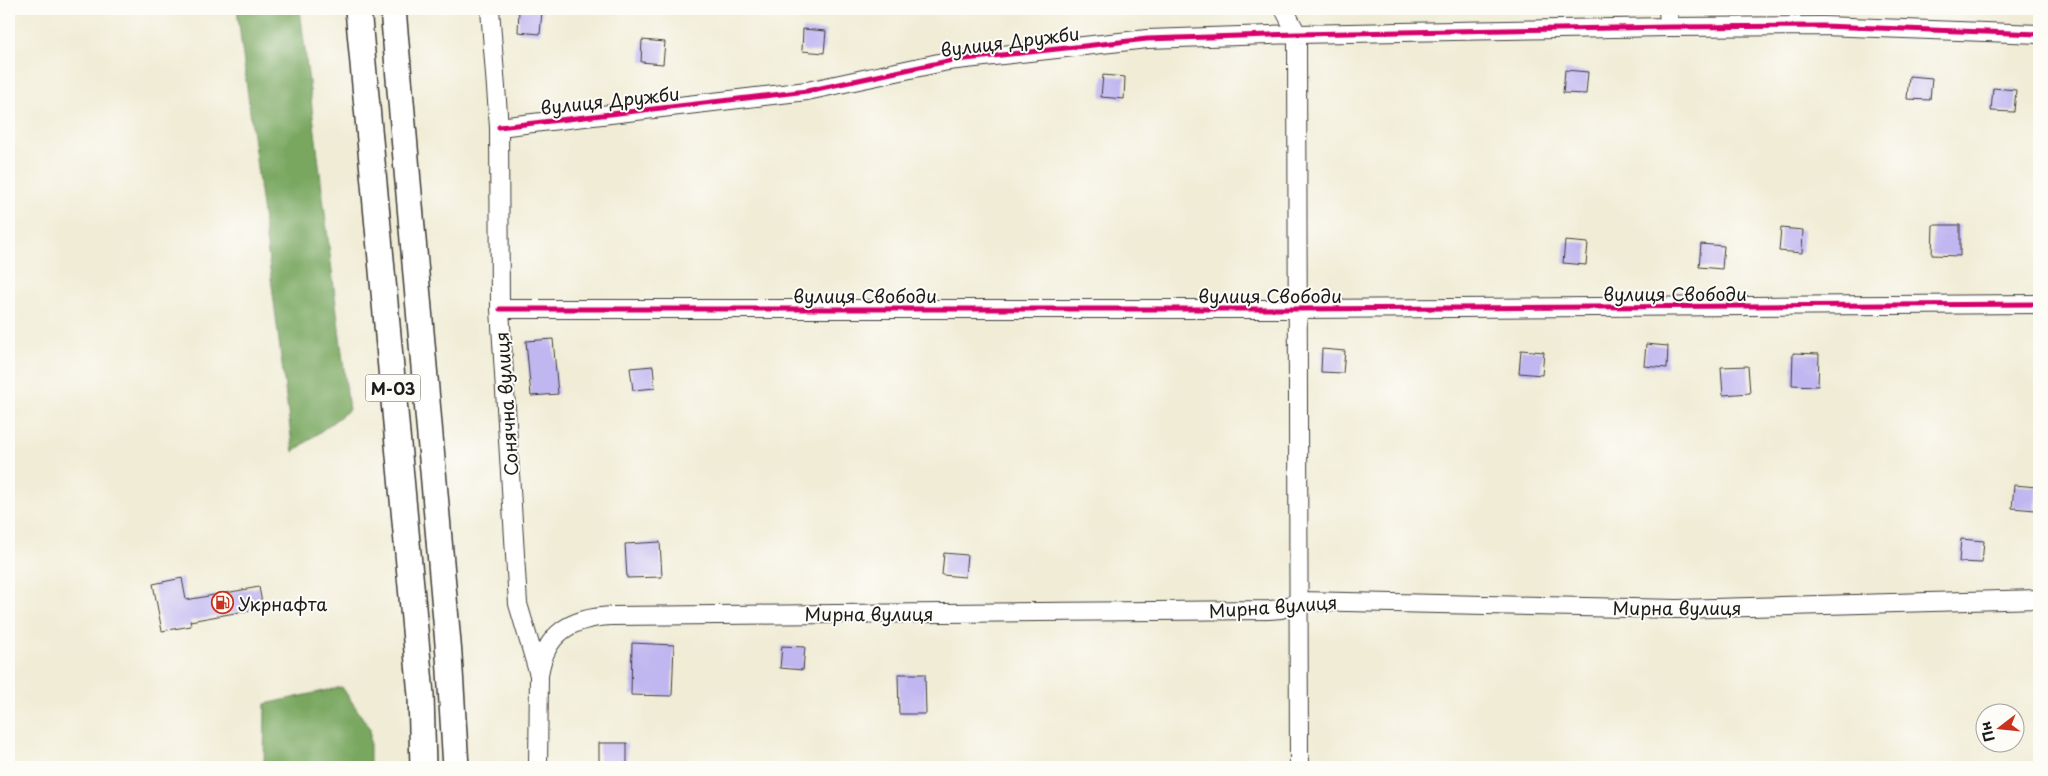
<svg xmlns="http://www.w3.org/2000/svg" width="2048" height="776" viewBox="0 0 2048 776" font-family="'Playpen Sans',sans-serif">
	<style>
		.forest { fill: #79a761; stroke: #4a623e }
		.building { fill: #c0b6f0 }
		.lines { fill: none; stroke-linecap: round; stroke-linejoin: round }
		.minor-casing { stroke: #3c3b38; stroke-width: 20 }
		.highway-casing { stroke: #3c3b38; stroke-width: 28 }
		.minor { stroke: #fff; stroke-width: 18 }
		.highway { stroke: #fff; stroke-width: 25 }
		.cycleway-casing { stroke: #fdfcf7; stroke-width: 8 }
		.cycleway { stroke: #d6006c; stroke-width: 5 }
		.labels { text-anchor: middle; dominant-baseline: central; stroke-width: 4; stroke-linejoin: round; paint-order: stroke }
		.shield { fill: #fdfcf7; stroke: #605f5e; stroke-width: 1 }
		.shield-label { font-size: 16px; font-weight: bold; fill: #1c1c1c }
		.street-label { font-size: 18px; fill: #1c1c1c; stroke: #fdfcf7 }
		.poi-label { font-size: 18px; fill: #1c1c1c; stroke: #fdfcf7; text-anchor: start }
	</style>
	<rect width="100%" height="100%" fill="#fdfcf7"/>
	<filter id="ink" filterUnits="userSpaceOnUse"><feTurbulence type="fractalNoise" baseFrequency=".02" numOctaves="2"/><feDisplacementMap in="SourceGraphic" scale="10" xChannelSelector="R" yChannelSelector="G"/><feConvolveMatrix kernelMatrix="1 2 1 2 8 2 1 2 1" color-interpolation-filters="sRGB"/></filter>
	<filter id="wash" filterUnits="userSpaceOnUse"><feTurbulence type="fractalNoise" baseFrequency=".0096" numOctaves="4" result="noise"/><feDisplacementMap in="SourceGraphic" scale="20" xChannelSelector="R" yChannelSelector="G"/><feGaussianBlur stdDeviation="1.12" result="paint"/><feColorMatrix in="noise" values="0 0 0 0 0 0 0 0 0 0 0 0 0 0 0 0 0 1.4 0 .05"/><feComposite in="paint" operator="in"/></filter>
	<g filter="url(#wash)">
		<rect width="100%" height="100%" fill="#f0ecd6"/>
		<!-- forest -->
		<path class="forest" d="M237 9H300L349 410 293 452Z
			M342 687 370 729V767H264L265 704Z"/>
		<g id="blocks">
			<!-- building -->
			<path class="building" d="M519 10 542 11 540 34 518 32Z
				M803 29 826 31 824 53 802 51Z
				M642 40 665 42 663 64 641 62Z
				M1565 70 1588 72 1586 94 1563 93Z
				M1103 75 1125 77 1124 99 1101 97Z
				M1909 76 1932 78 1930 100 1907 99Z
				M1993 88 2016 90 2014 112 1991 111Z
				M1933 225H1960V256L1932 255Z
				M1781 228 1803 230 1802 253 1779 251Z
				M1565 241 1588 243 1586 265 1563 263Z
				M1701 244 1724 246 1722 269 1699 267Z
				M553 339 558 394 531 396 526 341Z
				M1646 344 1668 346 1667 368 1644 366Z
				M1322 349 1345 351 1343 373 1321 372Z
				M1521 350 1544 352 1542 375 1519 373Z
				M1793 353 1819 354 1818 386 1792 385Z
				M653 366 655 388 633 390 630 368Z
				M1748 366 1750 393 1723 395 1721 367Z
				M2014 485 2037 487 2035 510 2012 508Z
				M1961 539 1984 541 1982 563 1959 562Z
				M660 542 662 577 627 578 625 544Z
				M944 553 967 555 965 577 942 575Z
				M182 578 186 600 259 587 263 608 190 621 191 626 162 631 153 584Z
				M632 643 674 645 672 696 631 695Z
				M782 646 805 647 803 670 780 668Z
				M898 674H925L926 714H899Z
				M599 743H627V764H599Z"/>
		</g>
	</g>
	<g filter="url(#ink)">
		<use href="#blocks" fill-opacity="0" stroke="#3c3b38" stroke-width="1"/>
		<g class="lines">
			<defs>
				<path id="minor" d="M490 9 499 127 500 309 518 604 539 675 538 767
					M1284 9 1297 34 1299 767
					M1668 9 1669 27
					M499 127 807 91 948 61 1147 39 1297 34 1669 27 1823 26 2039 34
					M500 309H1298L2039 304
					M539 675C545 633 571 618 611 616L1269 610 1281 609 1300 601 1677 609 2039 599"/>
				<path id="highway" d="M358 9 421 695 423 767
					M393 9 449 655 456 767"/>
			</defs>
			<!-- minor casing -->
			<use href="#minor" class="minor-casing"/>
			<!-- highway casing -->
			<use href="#highway" class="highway-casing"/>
			<!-- minor -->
			<use href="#minor" class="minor"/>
			<!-- highway -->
			<use href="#highway" class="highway"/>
			<defs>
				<path id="cycleway" d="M499 127 807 91 948 61 1147 39 1297 34 1669 27 1823 26 2039 34
					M500 309H1298L2039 304"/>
			</defs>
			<!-- cycleway casing -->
			<use href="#cycleway" class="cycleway-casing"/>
			<!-- cycleway -->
			<use href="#cycleway" class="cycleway"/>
		</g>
	</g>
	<!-- icons -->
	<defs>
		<symbol id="fuel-ring" viewBox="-11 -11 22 22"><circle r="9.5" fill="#fdfcf7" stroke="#c8321e" stroke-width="1.5"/><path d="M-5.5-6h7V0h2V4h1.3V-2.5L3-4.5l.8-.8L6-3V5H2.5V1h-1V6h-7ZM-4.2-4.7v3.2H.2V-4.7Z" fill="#c8321e"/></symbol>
	</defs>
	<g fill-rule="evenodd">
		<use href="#fuel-ring" x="210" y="590" width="25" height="25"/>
	</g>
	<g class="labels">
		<!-- shield labels -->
		<rect class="shield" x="365.5" y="374.5" width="55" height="27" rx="4"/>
		<g class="shield-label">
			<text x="393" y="388">М-03</text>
		</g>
		<!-- street labels -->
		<g class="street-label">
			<text transform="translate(1010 41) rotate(-7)">вулиця Дружби</text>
			<text transform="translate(610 100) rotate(-6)">вулиця Дружби</text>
			<text x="1675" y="293">вулиця Свободи</text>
			<text x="865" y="295">вулиця Свободи</text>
			<text x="1270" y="295">вулиця Свободи</text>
			<text transform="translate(506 404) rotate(-94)">Сонячна вулиця</text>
			<text transform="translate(1273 606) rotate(-4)">Мирна вулиця</text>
			<text x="1677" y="607">Мирна вулиця</text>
			<text x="869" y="613">Мирна вулиця</text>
		</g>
		<!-- poi labels -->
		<g class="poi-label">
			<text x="238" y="603">Укрнафта</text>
		</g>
	</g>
	<!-- margin -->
	<rect width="2048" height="776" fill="none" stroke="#fdfcf7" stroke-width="30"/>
	<!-- north arrow -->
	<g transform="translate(2000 728) rotate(254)"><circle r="24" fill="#fdfcf7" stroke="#a3a29f"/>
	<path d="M0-4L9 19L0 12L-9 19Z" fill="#c8321e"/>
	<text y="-8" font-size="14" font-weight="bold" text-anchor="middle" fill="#1c1c1c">Пн</text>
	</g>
</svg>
